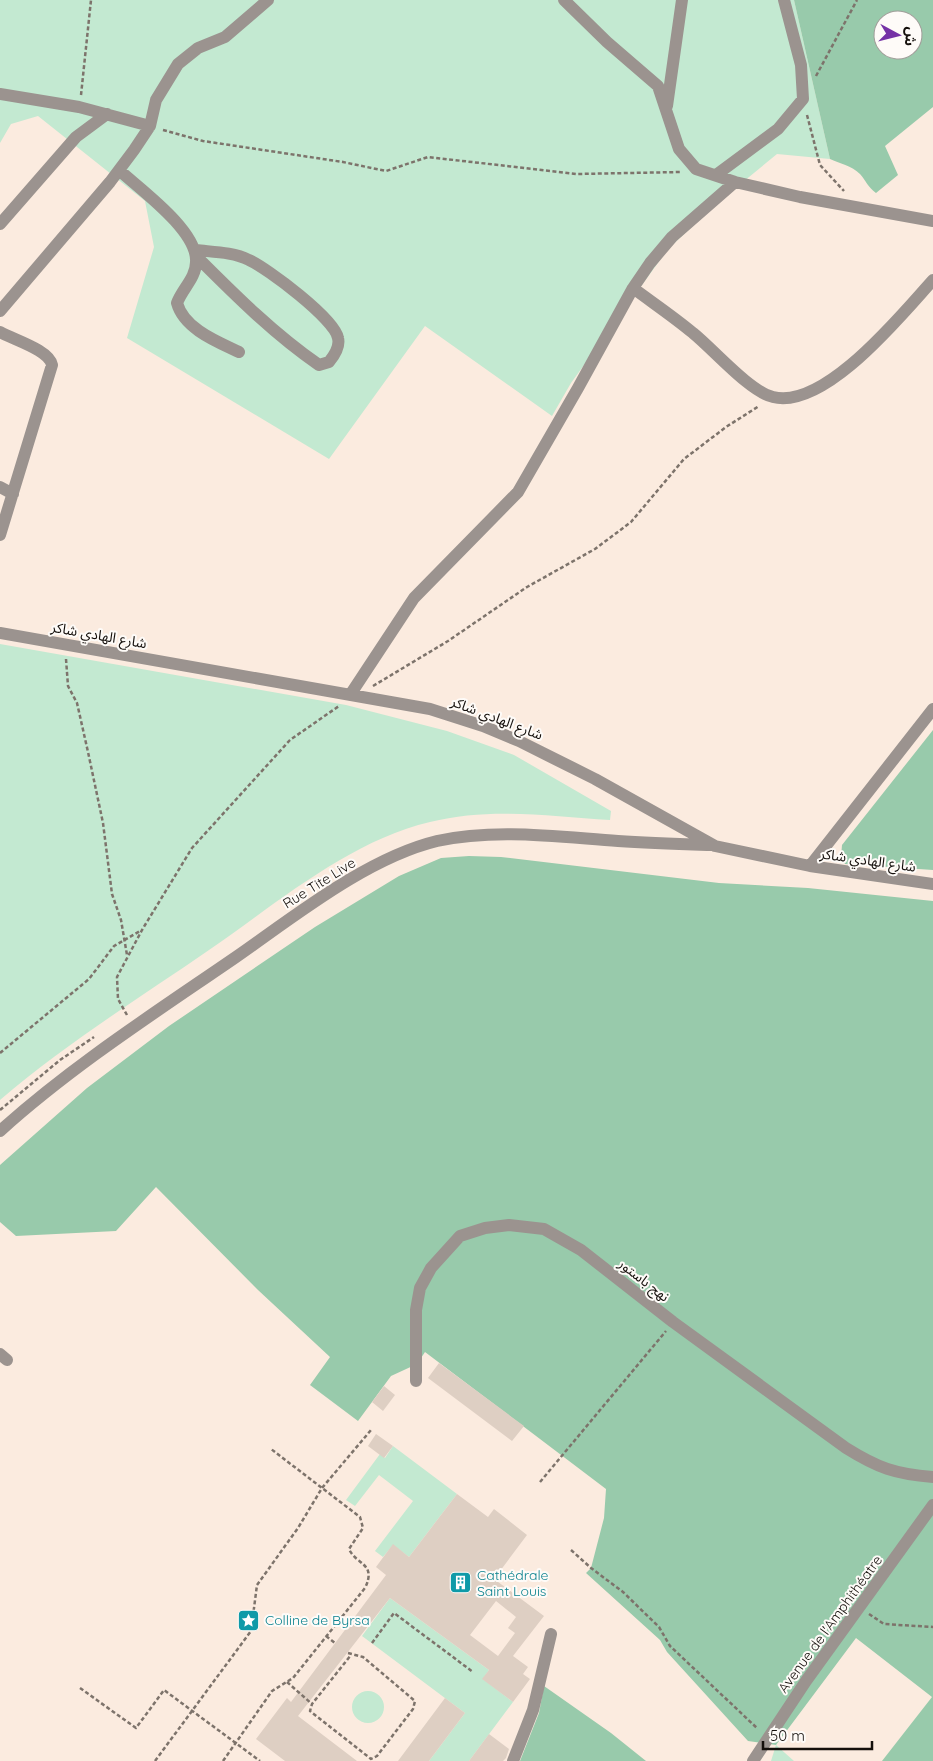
<svg xmlns="http://www.w3.org/2000/svg" width="933" height="1761" viewBox="0 0 933 1761" font-family="Quicksand,'Noto Sans Arabic',sans-serif">
	<style>
		.green { fill: #c3e9d1 }
		.forest { fill: #98caab; fill-rule: evenodd }
		.building { fill: #decfc3; fill-rule: evenodd }
		.lines { fill: none; stroke-linecap: round; stroke-linejoin: round }
		.path { stroke: #7d736b; stroke-width: 2.5; stroke-dasharray: 4 2.5; stroke-linecap: butt }
		.minor { stroke: #9b938f; stroke-width: 12 }
		.labels { text-anchor: middle; dominant-baseline: central; stroke-width: 4; stroke-linejoin: round; paint-order: stroke }
		.street-label { font-size: 14px; fill: #140f0b; stroke: #fefbf8 }
		.culture-label { font-size: 14px; fill: #0d838f; stroke: #fefbf8; text-anchor: start }
	</style>
	<rect width="100%" height="100%" fill="#fbebdf"/>
	<!-- green -->
	<path class="green" d="M0 0H794L830 159 777 154 721 200 668 249 571 383 552 416 425 326 329 459 127 338 154 247 145 201 38 116 11 124 0 143Z
		M0 644 346 705 447 731 514 755 611 811 610 820C550 816 489 807 430 822 349 841 276 904 209 950 138 999 65 1044 0 1100Z
		M393 1446 457 1494 409 1557 393 1545 383 1557 375 1551 413 1501 379 1475 355 1506 346 1500 380 1454 385 1458Z
		M390 1598 489 1670 483 1679 513 1702 469 1761H429L465 1713 362 1636Z
		M352 1707a16 16 0 1 1 32 0a16 16 0 1 1-32 0Z
		M776 1745 794 1761H771Z"/>
	<!-- forest -->
	<path class="forest" d="M794 0H933V107L885 146 898 175 876 193C868 187 866 181 860 174 852 166 839 163 830 159ZM883 20H913V50H883Z
		M933 730V870L845 864 841 857 842 845Z
		M469 856 501 857 719 883 808 888 933 901V1761H882L932 1697 856 1638 776 1745 748 1741 667 1652 660 1640 586 1573 591 1568 604 1518 606 1489 425 1352 417 1364 391 1376 358 1421 310 1385 330 1357 258 1290 156 1187 116 1231 16 1236 0 1222V1165L87 1088 169 1026 315 927 399 876 441 858Z
		M544 1686 611 1733 646 1761H520L539 1713Z"/>
	<!-- building -->
	<path class="building" d="M439 1363 524 1426 512 1441 428 1378Z
		M384 1386 395 1395 383 1411 372 1402Z
		M376 1434 393 1446 384 1458 368 1446Z
		M457 1494 488 1517 494 1509 527 1535 494 1579 544 1616 513 1656 528 1667 523 1674 530 1679 513 1702 482 1679 489 1670 390 1598 298 1716 357 1761H285L256 1739 287 1698 291 1702 386 1575 376 1567 393 1544 409 1557ZM496 1601 516 1617 508 1628 515 1633 498 1656 470 1635Z
		M445 1698 465 1713 429 1761H398Z
		M489 1734 509 1749 506 1758 503 1761H469Z"/>
	<g class="lines">
		<!-- path -->
		<path class="path" d="M816 76 857 0
			M81 95 91 0
			M807 115 820 165 844 191
			M163 130 203 141 343 162 386 171 428 157 576 174 682 172
			M66 659 68 686 77 703 88 752 103 823 112 894 121 920 127 955
			M373 686 448 641 527 587 595 549 631 522 684 459 726 427 759 406
			M127 1015 118 999 117 977 142 930 192 848 290 740 339 706
			M0 1053 89 979 114 946 140 931
			M0 1110 60 1060 94 1037
			M540 1482 666 1331
			M571 1550 591 1568 623 1592 659 1627 670 1646 758 1729
			M869 1614 884 1624 933 1627
			M326 1636 335 1643
			M372 1643 394 1613 473 1672
			M348 1653 363 1657 415 1701 413 1709 377 1756 371 1759 310 1711 312 1704 351 1655
			M287 1682 312 1704
			M80 1688 136 1728 164 1690 260 1761
			M155 1761 251 1631 257 1585 298 1528 322 1488 371 1430
			M223 1761 272 1691 293 1678 365 1588C377 1563 356 1565 349 1549L363 1528 360 1517 271 1449"/>
		<!-- minor -->
		<path class="minor" d="M564 0 607 42 658 86 679 149 696 169 735 182 800 197 933 221
			M0 94 79 107 150 126
			M667 106 682 0
			M119 170C141 190 198 231 196 262 196 278 182 289 177 303 184 329 218 342 239 352
			M716 175 778 129 803 99 801 65 784 0
			M0 224 76 137 107 114
			M196 250C213 252 233 252 249 260 267 268 335 319 338 338 340 346 334 356 329 362L319 365C274 334 235 295 196 256
			M633 288C653 303 674 317 693 333 713 349 750 392 773 397 825 410 902 314 933 280
			M0 311 110 182 134 150 150 126 156 100 178 64 198 48 225 37 268 0
			M0 332C14 340 49 350 52 365L0 535
			M0 487 13 494
			M0 633 430 709 483 726 519 741 595 779 715 846 810 866 933 884
			M350 695 414 598 518 492 578 388 633 288 650 263 672 237 735 182
			M810 866 933 709
			M0 1131C72 1066 156 1012 236 957 295 916 367 858 437 841 496 828 559 837 618 841 649 843 680 844 710 845
			M0 1354 7 1360
			M416 1381V1310L420 1288 431 1268 460 1236 485 1228 509 1225 544 1229 581 1250 673 1322 846 1448C878 1468 895 1474 933 1477
			M513 1761 533 1710 551 1634
			M753 1761 806 1681 933 1505"/>
	</g>
	<!-- icons -->
	<defs>
		<symbol id="building-square" viewBox="-11 -11 22 22"><rect x="-9" y="-9" width="18" height="18" rx="4" fill="#0f9aa8" stroke="#fefbf8"/><path d="M-4-6H4V6H1V3H-1V6H-4ZM-2.5-4.3h1.7v1.8h-1.7ZM.8-4.3h1.7v1.8H.8ZM-2.5-1h1.7V.8h-1.7ZM.8-1h1.7V.8H.8Z" fill="#fff"/></symbol>
		<symbol id="sight-square" viewBox="-11 -11 22 22"><rect x="-9" y="-9" width="18" height="18" rx="4" fill="#0f9aa8" stroke="#fefbf8"/><path d="M0-6L1.8-2.2L6-1.7L2.9 1.2L3.7 5.4L0 3.3L-3.7 5.4L-2.9 1.2L-6-1.7L-1.8-2.2Z" fill="#fff"/></symbol>
	</defs>
	<g fill-rule="evenodd">
		<use href="#building-square" x="448" y="1570" width="25" height="25"/>
		<use href="#sight-square" x="236" y="1608" width="25" height="25"/>
	</g>
	<g class="labels">
		<!-- street labels -->
		<g class="street-label">
			<text transform="translate(99 635) rotate(10)">شارع الهادي شاكر</text>
			<text transform="translate(497 718) rotate(21)">شارع الهادي شاكر</text>
			<text transform="translate(868 860) rotate(8)">شارع الهادي شاكر</text>
			<text transform="translate(319 883) rotate(-32)">Rue Tite Live</text>
			<text transform="translate(644 1280) rotate(38)">نهج باستور</text>
			<text transform="translate(830 1624) rotate(-54)">Avenue de l'Amphithéatre</text>
		</g>
		<!-- culture labels -->
		<g class="culture-label">
			<text x="477" y="1575">Cathédrale<tspan x="477" dy="16">Saint Louis</tspan></text>
			<text x="265" y="1620">Colline de Byrsa</text>
		</g>
	</g>
	<!-- north arrow -->
	<g transform="translate(898 35) rotate(97)"><circle r="24" fill="#fefbf8" stroke="#a09d99"/>
	<path d="M0-4L9 19L0 12L-9 19Z" fill="#7532a6"/>
	<text y="-8" font-size="14" font-weight="bold" text-anchor="middle" fill="#140f0b">ش</text>
	</g>
	<!-- scale -->
	<path d="M763 1741v8h109v-8" fill="none" stroke="#140f0b" stroke-width="2.5"/>
	<text x="770" y="1741" font-size="15" fill="#140f0b" stroke="#fefbf8" stroke-width="4" paint-order="stroke">50 m</text>
</svg>
